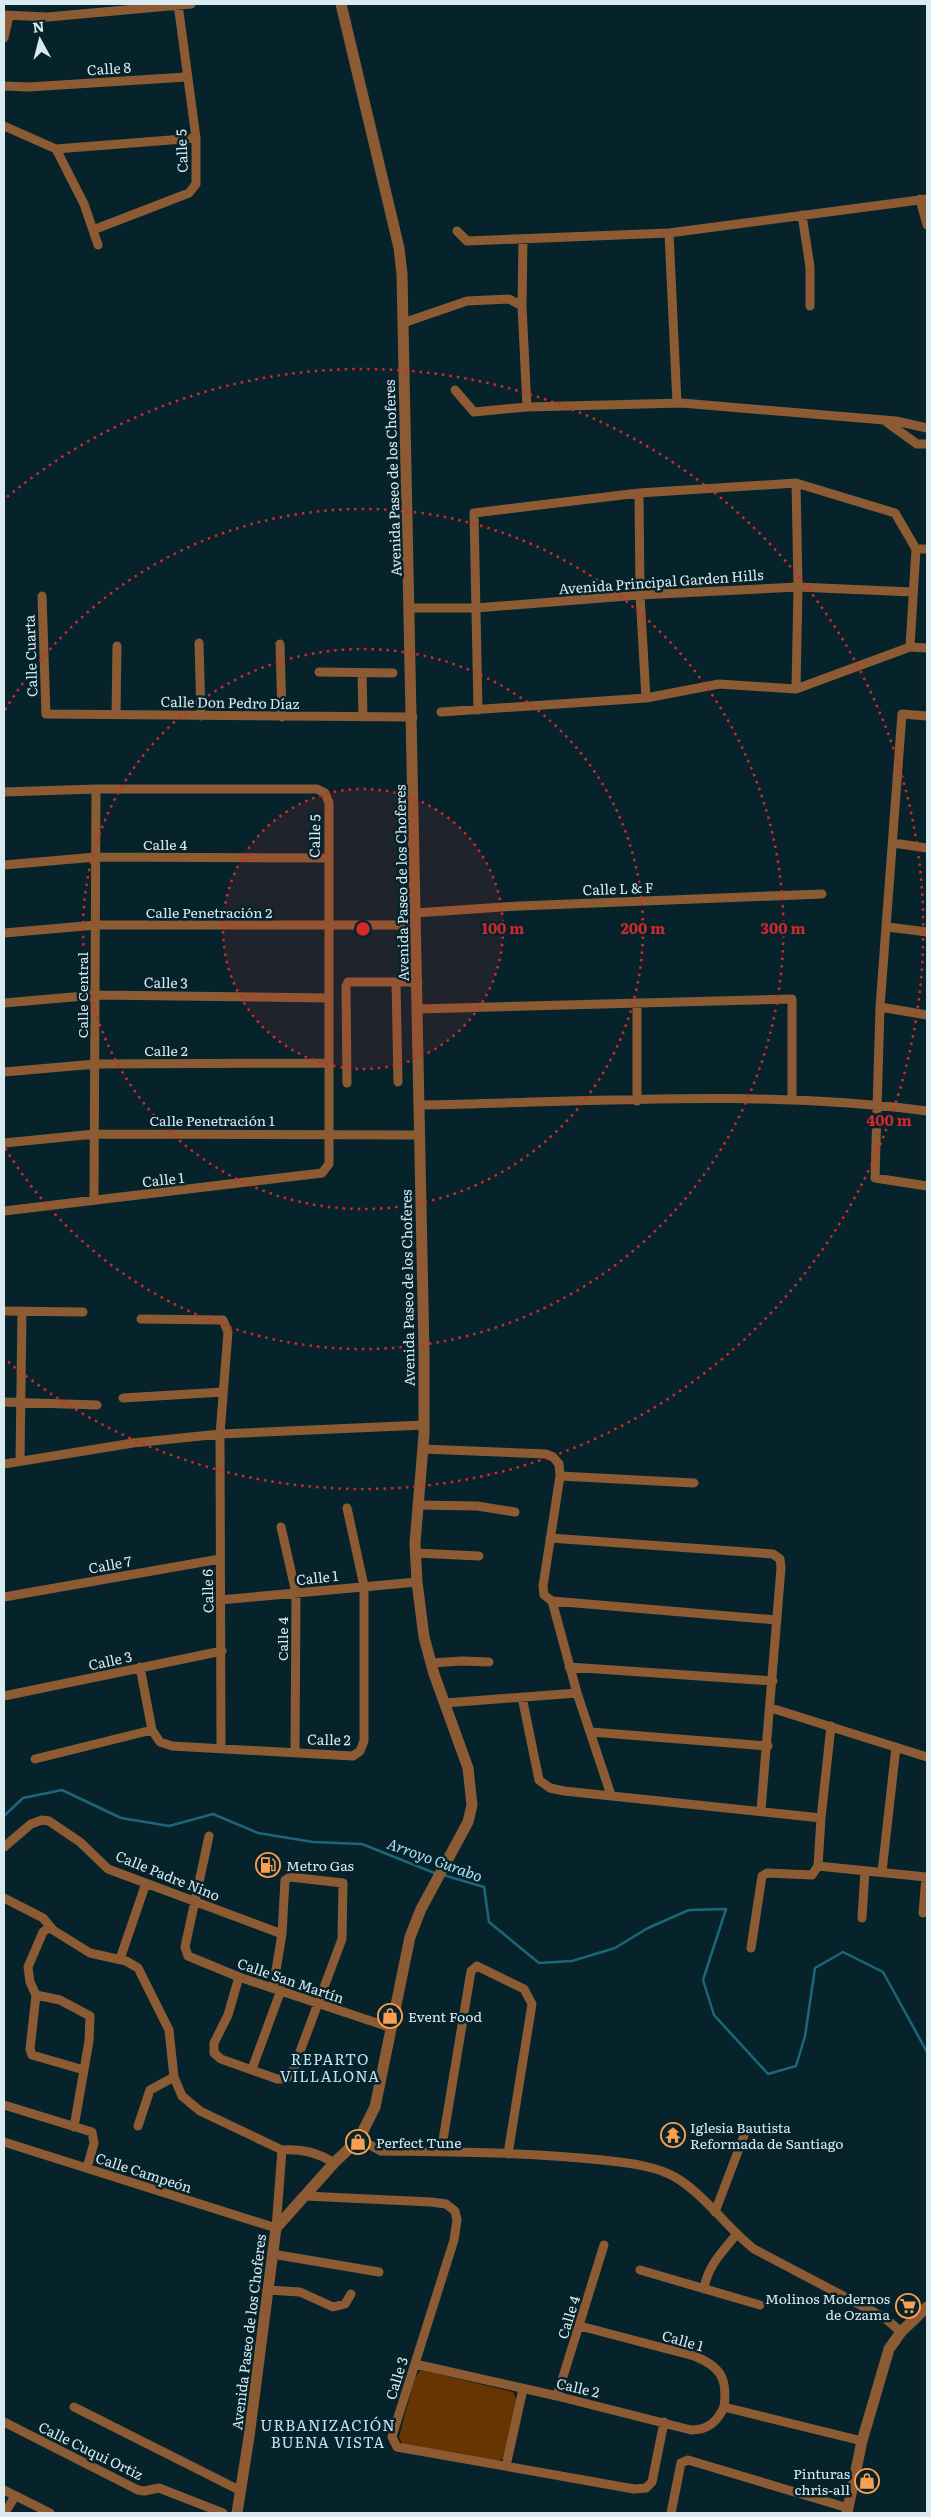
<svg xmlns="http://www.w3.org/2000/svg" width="931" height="2517" viewBox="0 0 931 2517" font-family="Literata,serif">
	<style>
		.green { fill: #663501 }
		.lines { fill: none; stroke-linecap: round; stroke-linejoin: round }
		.stream { stroke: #1d657b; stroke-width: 2.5 }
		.minor { stroke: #8c5b33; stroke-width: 9 }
		.tertiary { stroke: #8c5b33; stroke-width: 11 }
		.ring { fill: none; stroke: #d62828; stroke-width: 2.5; stroke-dasharray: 2.5 5 }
		.labels { text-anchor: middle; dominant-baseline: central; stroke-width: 5; stroke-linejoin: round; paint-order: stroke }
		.street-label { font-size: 14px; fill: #daeaf1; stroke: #06232c }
		.poi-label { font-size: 14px; fill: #daeaf1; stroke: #06232c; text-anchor: start }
		.water-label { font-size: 15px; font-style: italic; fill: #abe2f7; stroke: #06232c }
		.neighbourhood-label { font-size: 15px; letter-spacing: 1px; fill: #c3e3f0; stroke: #06232c }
		.centre { fill: #d62828; stroke: #06232c; stroke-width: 2.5 }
		.ring-label { font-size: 15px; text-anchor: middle; font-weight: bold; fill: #d62828; stroke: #06232c; stroke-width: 5; stroke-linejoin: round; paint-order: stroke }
	</style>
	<rect width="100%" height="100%" fill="#06232c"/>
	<!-- green -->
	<path class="green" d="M421 2370 513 2392 517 2401 504 2458 497 2462 404 2447 399 2437 415 2377Z"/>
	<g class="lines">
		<!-- stream -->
		<path class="stream" d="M4 1816 23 1798 62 1790 121 1818 169 1826 213 1814 258 1833 313 1842 362 1844 437 1874
			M443 1875 484 1887 489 1922 539 1963 572 1961 615 1948 648 1928 689 1910 726 1909 703 1980 714 2015 768 2074 796 2066 805 2036 815 1968 843 1952 883 1972 927 2052"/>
		<!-- minor -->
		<path class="minor" d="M4 15 48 17 191 4
			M4 38 9 16
			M4 86 29 87 186 77
			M4 126 56 149 84 204 98 245
			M56 149 196 138
			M920 199 927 225
			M802 215 810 267V306
			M93 230 189 193 196 184V138L178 4
			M457 231 467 241 669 233 927 199
			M669 233 677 403
			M523 239 522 306 527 407
			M403 323 467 301 509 299 522 306
			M455 390 474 412 527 407 682 403 896 421 927 428
			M885 421 917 444H927
			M639 493 640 595 646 698
			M916 549H927
			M42 596 46 714 413 717
			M410 608H476L640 595 798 587 913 592
			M199 643 201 716
			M280 644 282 717
			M319 672 393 673
			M362 673 363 717
			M796 689 798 587 796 483
			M478 710 474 513 639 493 796 483 895 513 916 549 910 647
			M441 712 646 698 719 684 796 689 910 647 927 648
			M116 714 117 646
			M927 716 902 714 880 1007 875 1178 927 1186
			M4 792 96 789H317L325 793 329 803V1164L322 1173 4 1211
			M893 843 927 848
			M4 865 96 857 327 858
			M415 913 519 906 822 894
			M888 927 927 932
			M4 933 96 925H415
			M396 982 398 1082
			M4 1003 96 995 329 998
			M637 1003V1101
			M880 1007 927 1015
			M419 1009 792 999V1099
			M4 1072 96 1064 329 1063
			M347 1083 346 986 348 982H418
			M421 1105C589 1102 760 1089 927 1111
			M4 1143 95 1134 420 1135
			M94 1200 96 789
			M4 1311 83 1312
			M141 1319 223 1320 228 1332 220 1434 221 1747
			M123 1398 223 1392
			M4 1402 97 1405
			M423 1449 546 1454 553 1457 559 1464 560 1476 543 1586 544 1595 552 1601 777 1620
			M20 1461 22 1311
			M4 1464 133 1443 220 1434 424 1425
			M560 1476 694 1483
			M418 1505 477 1506 515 1512
			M281 1527 296 1593 295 1752
			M550 1538 773 1554 780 1559 781 1568 761 1810
			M416 1553 479 1556
			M4 1597 220 1559
			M220 1600 417 1582
			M552 1601 577 1693 611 1795
			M431 1663 462 1661 489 1662
			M140 1667 152 1730 160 1742 172 1746 353 1756 360 1751 364 1741V1586L347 1508
			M569 1667 773 1681
			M4 1696 222 1651
			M522 1697 539 1780 550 1788 564 1791 821 1818
			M445 1703 577 1693
			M771 1708 927 1757
			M591 1732 768 1746
			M35 1759 152 1730
			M209 1836 185 1947 188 1956 239 1977 392 2028
			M4 1847 31 1824 42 1820 49 1821 80 1842 108 1869 282 1934
			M818 1866 926 1877 923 1913
			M882 1872 896 1747
			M4 1898 43 1918 53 1930 90 1953 126 1961 138 1968 169 2030 174 2077 182 2096 200 2111 282 2150 276 2228 4 2142
			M862 1918 865 1871
			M50 1927 43 1932 28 1967 30 1982 36 1995 30 2049 32 2055 84 2070
			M751 1948 762 1876 767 1873 812 1875 818 1866 821 1818 831 1726
			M120 1959 146 1883
			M239 1977 228 2015 214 2043V2053L221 2059 277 2079H286L292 2073 342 1939 343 1883 290 1877 285 1880 282 1934 273 1988
			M36 1995 60 2000 90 2016 89 2041 74 2127
			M252 2069 281 1990
			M4 2105 92 2132 94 2143 87 2168
			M138 2126 150 2090 174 2077
			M359 2139 381 2151C455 2152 529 2152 602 2160 626 2163 654 2165 675 2177 704 2194 727 2228 754 2249L885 2318 901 2332
			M282 2150C302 2149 317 2152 334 2163
			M441 2152 471 1971 477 1966 524 1989 532 2004 508 2154
			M305 2196 431 2202 446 2204 455 2211 457 2220 454 2240 393 2433 392 2437 397 2447 634 2489 646 2488 652 2482 664 2422
			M715 2212 745 2133
			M272 2254 379 2272
			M640 2270 760 2305
			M704 2289C707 2267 722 2252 736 2235
			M267 2290 300 2292 333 2307 345 2304 351 2294
			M580 2326 694 2356C720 2366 728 2378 724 2407L862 2441
			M415 2364 557 2396 691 2430C708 2430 717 2422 724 2407
			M557 2396 604 2245
			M74 2407 241 2491
			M4 2422 138 2490 144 2491 159 2488 223 2513
			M506 2466 523 2389
			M4 2490 50 2513
			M5 2513 15 2496
			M671 2513 681 2463 688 2460 848 2508"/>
		<!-- tertiary -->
		<path class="tertiary" d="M237 2513 249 2437 276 2228 334 2163 359 2139 375 2107 410 1937 421 1909 468 1822 472 1805 468 1768 434 1674 424 1637 417 1582 415 1543 424 1435V1353L402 274 399 248 341 4
			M847 2513 862 2441 889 2349 901 2332 927 2307"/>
	</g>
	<!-- distance rings -->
	<circle cx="363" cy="929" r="140" fill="#d62828" fill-opacity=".12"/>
	<g class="ring">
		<circle cx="363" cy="929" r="140"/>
		<circle cx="363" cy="929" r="280"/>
		<path d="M5 710A420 420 0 1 1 5 1148"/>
		<path d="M7 497A560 560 0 1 1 7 1361"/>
	</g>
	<!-- icons -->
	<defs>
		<symbol id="fuel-ring" viewBox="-11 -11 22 22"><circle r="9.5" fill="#06232c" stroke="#fb9e50" stroke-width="1.5"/><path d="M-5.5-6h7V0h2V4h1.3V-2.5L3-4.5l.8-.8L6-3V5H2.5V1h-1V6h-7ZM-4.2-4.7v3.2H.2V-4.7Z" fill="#fb9e50"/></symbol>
		<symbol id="shop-ring" viewBox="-11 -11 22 22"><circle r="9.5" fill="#06232c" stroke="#fb9e50" stroke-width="1.5"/><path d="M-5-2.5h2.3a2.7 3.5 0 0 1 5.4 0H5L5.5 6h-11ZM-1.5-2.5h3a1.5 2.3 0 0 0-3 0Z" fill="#fb9e50"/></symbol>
		<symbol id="temple-ring" viewBox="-11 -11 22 22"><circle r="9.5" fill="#06232c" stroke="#fb9e50" stroke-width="1.5"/><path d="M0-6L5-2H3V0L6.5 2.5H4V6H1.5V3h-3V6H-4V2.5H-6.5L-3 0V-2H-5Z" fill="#fb9e50"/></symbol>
		<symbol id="supermarket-ring" viewBox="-11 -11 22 22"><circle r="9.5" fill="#06232c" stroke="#fb9e50" stroke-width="1.5"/><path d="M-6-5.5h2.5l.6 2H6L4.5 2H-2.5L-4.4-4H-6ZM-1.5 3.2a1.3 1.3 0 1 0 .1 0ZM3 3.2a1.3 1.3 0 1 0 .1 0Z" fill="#fb9e50"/></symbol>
	</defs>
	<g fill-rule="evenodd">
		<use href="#fuel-ring" x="254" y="1851" width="28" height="28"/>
		<use href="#shop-ring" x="376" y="2002" width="28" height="28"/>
		<use href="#temple-ring" x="659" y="2121" width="28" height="28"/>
		<use href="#shop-ring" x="344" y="2128" width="28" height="28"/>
		<use href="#supermarket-ring" x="894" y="2292" width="28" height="28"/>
		<use href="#shop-ring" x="853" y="2467" width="28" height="28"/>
	</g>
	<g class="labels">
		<!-- street labels -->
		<g class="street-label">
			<text transform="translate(109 68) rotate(-4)">Calle 8</text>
			<text transform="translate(181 151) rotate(-92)">Calle 5</text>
			<text transform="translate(392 478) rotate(-92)">Avenida Paseo de los Choferes</text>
			<text transform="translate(661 581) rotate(-4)">Avenida Principal Garden Hills</text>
			<text transform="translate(30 656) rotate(-92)">Calle Cuarta</text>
			<text transform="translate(230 702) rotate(1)">Calle Don Pedro Díaz</text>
			<text transform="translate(314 836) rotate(-89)">Calle 5</text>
			<text x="165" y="844">Calle 4</text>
			<text transform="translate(401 883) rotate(-91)">Avenida Paseo de los Choferes</text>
			<text transform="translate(618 888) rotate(-2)">Calle L &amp; F</text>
			<text x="209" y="912">Calle Penetración 2</text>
			<text transform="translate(166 982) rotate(1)">Calle 3</text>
			<text transform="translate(82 995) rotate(-90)">Calle Central</text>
			<text x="166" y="1050">Calle 2</text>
			<text x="212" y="1120">Calle Penetración 1</text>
			<text transform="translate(163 1179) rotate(-6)">Calle 1</text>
			<text transform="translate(407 1288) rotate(-91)">Avenida Paseo de los Choferes</text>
			<text transform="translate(110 1564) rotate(-10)">Calle 7</text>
			<text transform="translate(317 1577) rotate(-6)">Calle 1</text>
			<text transform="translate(207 1591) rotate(-91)">Calle 6</text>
			<text transform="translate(282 1639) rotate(-90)">Calle 4</text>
			<text transform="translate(110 1660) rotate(-12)">Calle 3</text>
			<text transform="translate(329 1739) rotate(1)">Calle 2</text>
			<text transform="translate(168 1875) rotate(22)">Calle Padre Nino</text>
			<text transform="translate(291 1980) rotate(19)">Calle San Martín</text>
			<text transform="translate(144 2172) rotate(18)">Calle Campeón</text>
			<text transform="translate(568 2317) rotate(-73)">Calle 4</text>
			<text transform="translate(248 2332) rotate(-83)">Avenida Paseo de los Choferes</text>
			<text transform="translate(683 2340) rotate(16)">Calle 1</text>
			<text transform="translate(396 2378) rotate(-73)">Calle 3</text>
			<text transform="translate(578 2387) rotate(13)">Calle 2</text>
			<text transform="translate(91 2450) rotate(26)">Calle Cuqui Ortiz</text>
		</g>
		<!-- poi labels -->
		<g class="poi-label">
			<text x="286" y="1865">Metro Gas</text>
			<text x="408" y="2016">Event Food</text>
			<text x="690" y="2127">Iglesia Bautista<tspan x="690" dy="16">Reformada de Santiago</tspan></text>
			<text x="376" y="2142">Perfect Tune</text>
			<text x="890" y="2298" text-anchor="end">Molinos Modernos<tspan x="890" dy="16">de Ozama</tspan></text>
			<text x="850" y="2473" text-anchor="end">Pinturas<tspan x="850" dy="16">chris-all</tspan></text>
		</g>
		<!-- water labels -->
		<g class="water-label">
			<text transform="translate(435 1859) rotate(20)">Arroyo Gurabo</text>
		</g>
		<!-- neighbourhood labels -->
		<g class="neighbourhood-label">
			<text x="330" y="2058">REPARTO<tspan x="330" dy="17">VILLALONA</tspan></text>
			<text x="328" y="2424">URBANIZACIÓN<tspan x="328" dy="17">BUENA VISTA</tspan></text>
		</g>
	</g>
	<circle cx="363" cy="929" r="8" class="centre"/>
	<g class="ring-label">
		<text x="503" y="934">100 m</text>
		<text x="643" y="934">200 m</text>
		<text x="783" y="934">300 m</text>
		<text x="889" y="1126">400 m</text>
	</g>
	<!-- border -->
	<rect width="931" height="2517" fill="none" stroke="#daeaf1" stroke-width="10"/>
	<!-- north arrow -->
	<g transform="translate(40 40) rotate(353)" stroke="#06232c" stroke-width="4" paint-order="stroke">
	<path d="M0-4L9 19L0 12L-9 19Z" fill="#daeaf1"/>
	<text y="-8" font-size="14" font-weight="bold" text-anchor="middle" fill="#daeaf1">N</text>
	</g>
</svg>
